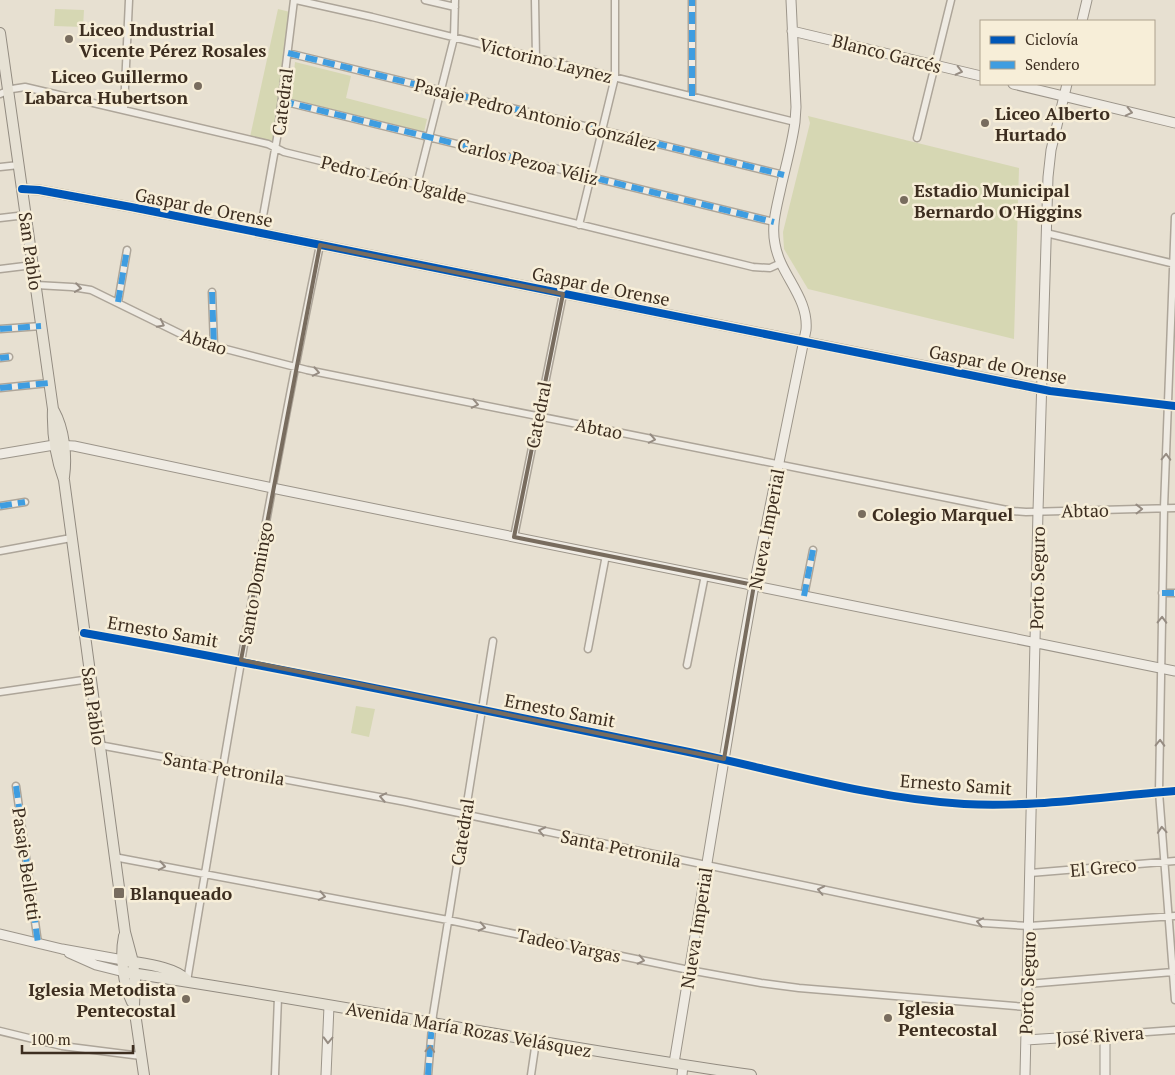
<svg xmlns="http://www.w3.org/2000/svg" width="1175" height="1075" viewBox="0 0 1175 1075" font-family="'PT Serif',serif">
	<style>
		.green { fill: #d6d7b3 }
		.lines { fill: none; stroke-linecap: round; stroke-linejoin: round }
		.street-casing { stroke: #ada599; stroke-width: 9 }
		.secondary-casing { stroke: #9c958a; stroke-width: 11 }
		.primary-casing { stroke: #928b80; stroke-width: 12 }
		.street { stroke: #efebe3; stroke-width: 6 }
		.secondary { stroke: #efebe3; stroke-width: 9 }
		.primary { stroke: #e6e1d4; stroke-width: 10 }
		.quiet { stroke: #3f9de0; stroke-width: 6; stroke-dasharray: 12 6; stroke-linecap: butt }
		.cycleway-casing { stroke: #f7eed8; stroke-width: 11 }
		.cycleway { stroke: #0057b8; stroke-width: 8 }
		.oneway { stroke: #968c82 }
		.marked { fill: none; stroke: #786c5e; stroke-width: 4; stroke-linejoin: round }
		.poi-dot { fill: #786c5e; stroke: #f7eed8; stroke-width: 2 }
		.labels { text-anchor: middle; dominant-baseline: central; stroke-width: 5; stroke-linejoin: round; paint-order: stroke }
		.poi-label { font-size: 18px; font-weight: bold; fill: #3d2e20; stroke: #f7eed8; text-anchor: start }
		.street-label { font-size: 18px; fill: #3d2e20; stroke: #f7eed8 }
	</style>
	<rect width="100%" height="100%" fill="#e7e0d1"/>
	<!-- green -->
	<path class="green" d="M55 9 84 10 83 27 54 26Z
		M278 9 290 12 273 141 250 137Z
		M295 62 351 76 346 98 427 119 424 132 291 99Z
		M808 116 1019 168 1014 339 808 289 784 249 783 232 810 123Z
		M356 706 375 709 369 737 351 733Z"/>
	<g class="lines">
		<defs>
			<path id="street" d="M296 0 372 17 795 122
				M425 0 455 7
				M535 0 536 58
				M288 53 784 175
				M0 94 12 89 25 87 268 144 284 152 753 267 770 268 781 263
				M692 96V0
				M282 101 774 222
				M124 109 129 0
				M917 138 951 0
				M0 167 19 165
				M417 185 454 38 455 0
				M1175 217 1164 508 1159 792 1175 1000
				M0 218 26 215
				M579 225 615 77V0
				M260 233 277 138 294 0
				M1046 233 1175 264
				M0 269 33 265
				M36 285 72 287 91 290 195 341 307 370 1012 511 1026 512 1175 508
				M212 292 214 346
				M118 302 127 250
				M0 329 41 326
				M0 358 9 357
				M0 388 49 383
				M1041 389 1175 406
				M0 506 25 502
				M514 537 563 294
				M0 551 71 538
				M1162 593H1175
				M804 596 813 550
				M84 633C282 668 478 709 674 749 770 768 866 798 964 804 1033 808 1106 796 1175 791
				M588 649 606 555
				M687 665 705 575
				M0 692 90 679
				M99 745 406 802 983 923 1029 926 1175 916
				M16 786 38 943
				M114 857 448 920 689 970 761 983 799 988 1026 1007
				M1030 873 1175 861
				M187 981C228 735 269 489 320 245
				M1027 984 1173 972
				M0 1031 62 1046 141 1056
				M1105 1035 1175 1030
				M275 1075 278 997
				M428 1075 433 1015 493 641
				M531 1075 536 1041"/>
			<path id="secondary" d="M1082 21 1087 0
				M792 31 981 76
				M1013 84 1175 123
				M22 189 39 190 131 207 1041 389
				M0 454 54 445 74 446 282 490 1175 671
				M0 934 62 949 123 960
				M69 953 96 965 124 972
				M1026 1040 1105 1035V1075
				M674 1063 739 669 754 585 806 330C809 297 780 275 775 244 771 225 777 206 781 187 786 165 792 144 795 122L796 107 791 0
				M326 1075 329 1006
				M682 1075 683 1065
				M1025 1075 1038 511 1048 177 1051 150 1067 84"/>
			<path id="primary" d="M0 33 53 409C52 434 55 456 64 480L125 932 133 962 135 980 134 1006 144 1075
				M54 411C64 429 67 456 64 477
				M124 936C120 956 123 984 132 1002
				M128 961C145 964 175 967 187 980
				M124 972C334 1003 541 1045 751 1075"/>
		</defs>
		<!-- street casing -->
		<use href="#street" class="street-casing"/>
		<!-- secondary casing -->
		<use href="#secondary" class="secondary-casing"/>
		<!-- primary casing -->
		<use href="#primary" class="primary-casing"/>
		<!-- street -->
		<use href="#street" class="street"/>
		<!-- secondary -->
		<use href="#secondary" class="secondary"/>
		<!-- primary -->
		<use href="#primary" class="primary"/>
		<!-- quiet -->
		<path class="quiet" d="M288 53 784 175
			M692 96V0
			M282 101 774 222
			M212 292 214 346
			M118 302 127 250
			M0 329 41 326
			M0 358 9 357
			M0 388 49 383
			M0 506 25 502
			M1162 593H1175
			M804 596 813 550
			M16 786 38 943
			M428 1075 432 1023"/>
		<defs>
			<path id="cycleway" d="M22 189 39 190 131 207 1050 391 1175 406
				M84 633C282 668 478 709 674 749 770 768 866 798 964 804 1033 808 1106 796 1175 791"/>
		</defs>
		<!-- cycleway casing -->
		<use href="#cycleway" class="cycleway-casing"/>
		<!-- cycleway -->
		<use href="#cycleway" class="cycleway"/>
	</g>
	<!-- one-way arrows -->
	<defs><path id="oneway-chevron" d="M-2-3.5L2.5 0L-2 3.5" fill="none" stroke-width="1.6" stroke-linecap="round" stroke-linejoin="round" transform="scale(1.25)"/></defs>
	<g class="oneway">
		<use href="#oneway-chevron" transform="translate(959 71) rotate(14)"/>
		<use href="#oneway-chevron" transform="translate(1129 112) rotate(13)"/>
		<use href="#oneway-chevron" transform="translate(78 288) rotate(8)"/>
		<use href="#oneway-chevron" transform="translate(161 324) rotate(27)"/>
		<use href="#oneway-chevron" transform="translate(316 372) rotate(11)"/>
		<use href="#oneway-chevron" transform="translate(475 404) rotate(11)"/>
		<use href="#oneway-chevron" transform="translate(652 439) rotate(11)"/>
		<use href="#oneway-chevron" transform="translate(1166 457) rotate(-88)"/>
		<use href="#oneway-chevron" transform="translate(1139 509) rotate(-1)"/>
		<use href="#oneway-chevron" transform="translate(1162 620) rotate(-89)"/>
		<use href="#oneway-chevron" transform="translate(1160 743) rotate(-89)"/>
		<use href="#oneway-chevron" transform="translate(383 797) rotate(-169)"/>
		<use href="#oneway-chevron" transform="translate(1162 830) rotate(-94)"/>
		<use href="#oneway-chevron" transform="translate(542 831) rotate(-168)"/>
		<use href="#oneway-chevron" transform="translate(162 866) rotate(10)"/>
		<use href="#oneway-chevron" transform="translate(821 890) rotate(-168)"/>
		<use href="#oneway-chevron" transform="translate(322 896) rotate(11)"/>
		<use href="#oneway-chevron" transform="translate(980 922) rotate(-169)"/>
		<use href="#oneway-chevron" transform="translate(482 927) rotate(12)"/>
		<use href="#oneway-chevron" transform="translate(641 960) rotate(12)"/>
		<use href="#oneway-chevron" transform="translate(328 1040) rotate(92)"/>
		<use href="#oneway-chevron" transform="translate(430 1049) rotate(-86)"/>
	</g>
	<!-- marked area -->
	<path class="marked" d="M320 245 563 294 514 537 754 585 724 759 241 660Z"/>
	<!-- markers -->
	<g class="poi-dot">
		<circle cx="69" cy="39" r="5"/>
		<circle cx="198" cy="86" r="5"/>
		<circle cx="985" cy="123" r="5"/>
		<circle cx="904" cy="200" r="5"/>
		<circle cx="862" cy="514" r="5"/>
		<rect x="113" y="887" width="12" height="12" rx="2.5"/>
		<circle cx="186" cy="999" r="5"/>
		<circle cx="888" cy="1018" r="5"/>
	</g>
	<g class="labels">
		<!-- poi labels -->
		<g class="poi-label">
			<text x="79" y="29">Liceo Industrial<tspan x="79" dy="21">Vicente Pérez Rosales</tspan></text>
			<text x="188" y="76" text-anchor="end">Liceo Guillermo<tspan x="188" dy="21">Labarca Hubertson</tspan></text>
			<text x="995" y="113">Liceo Alberto<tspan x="995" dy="21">Hurtado</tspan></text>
			<text x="914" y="190">Estadio Municipal<tspan x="914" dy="21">Bernardo O'Higgins</tspan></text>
			<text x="872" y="514">Colegio Marquel</text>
			<text x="130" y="893">Blanqueado</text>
			<text x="176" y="989" text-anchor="end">Iglesia Metodista<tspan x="176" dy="21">Pentecostal</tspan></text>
			<text x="898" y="1008">Iglesia<tspan x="898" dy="21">Pentecostal</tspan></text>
		</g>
		<!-- street labels -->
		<g class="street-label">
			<text transform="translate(887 53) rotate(14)">Blanco Garcés</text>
			<text transform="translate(546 60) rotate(14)">Victorino Laynez</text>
			<text transform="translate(282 102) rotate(-83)">Catedral</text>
			<text transform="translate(536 114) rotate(14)">Pasaje Pedro Antonio González</text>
			<text transform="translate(528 161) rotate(14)">Carlos Pezoa Véliz</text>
			<text transform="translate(394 179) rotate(14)">Pedro León Ugalde</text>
			<text transform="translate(204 207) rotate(11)">Gaspar de Orense</text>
			<text transform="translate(31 251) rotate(82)">San Pablo</text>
			<text transform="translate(601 286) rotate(11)">Gaspar de Orense</text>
			<text transform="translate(204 341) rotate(19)">Abtao</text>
			<text transform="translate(998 364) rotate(11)">Gaspar de Orense</text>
			<text transform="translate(538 415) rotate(-79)">Catedral</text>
			<text transform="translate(599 428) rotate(11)">Abtao</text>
			<text transform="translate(1085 510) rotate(-1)">Abtao</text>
			<text transform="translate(766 529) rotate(-79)">Nueva Imperial</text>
			<text transform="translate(1037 578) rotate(-89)">Porto Seguro</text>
			<text transform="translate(255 583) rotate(-80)">Santo Domingo</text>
			<text transform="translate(163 631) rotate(10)">Ernesto Samit</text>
			<text transform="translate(94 706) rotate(82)">San Pablo</text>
			<text transform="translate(560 710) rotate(11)">Ernesto Samit</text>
			<text transform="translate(224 768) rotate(10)">Santa Petronila</text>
			<text transform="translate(956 784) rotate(4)">Ernesto Samit</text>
			<text transform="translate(462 832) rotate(-81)">Catedral</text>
			<text transform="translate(621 848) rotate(12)">Santa Petronila</text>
			<text transform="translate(27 864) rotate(82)">Pasaje Belletti</text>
			<text transform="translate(1103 867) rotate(-5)">El Greco</text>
			<text transform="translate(696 928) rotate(-81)">Nueva Imperial</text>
			<text transform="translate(569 945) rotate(12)">Tadeo Vargas</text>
			<text transform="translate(1027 983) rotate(-88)">Porto Seguro</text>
			<text transform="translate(469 1029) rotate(10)">Avenida María Rozas Velásquez</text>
			<text transform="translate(1100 1035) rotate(-4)">José Rivera</text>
		</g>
	</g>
	<!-- legend -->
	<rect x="980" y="20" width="175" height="65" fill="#f7eed8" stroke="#ada18e"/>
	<rect x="990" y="36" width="25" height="8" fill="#0057b8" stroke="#ada18e"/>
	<text x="1025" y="45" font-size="15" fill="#3d2e20">Ciclovía</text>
	<rect x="990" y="61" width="25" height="8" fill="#3f9de0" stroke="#ada18e"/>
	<text x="1025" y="70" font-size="15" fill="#3d2e20">Sendero</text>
	<!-- scale -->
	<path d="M22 1045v8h111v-8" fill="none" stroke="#3d2e20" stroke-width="2.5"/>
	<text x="30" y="1045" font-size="15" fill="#3d2e20" stroke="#f7eed8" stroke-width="4" paint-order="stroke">100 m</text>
</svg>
